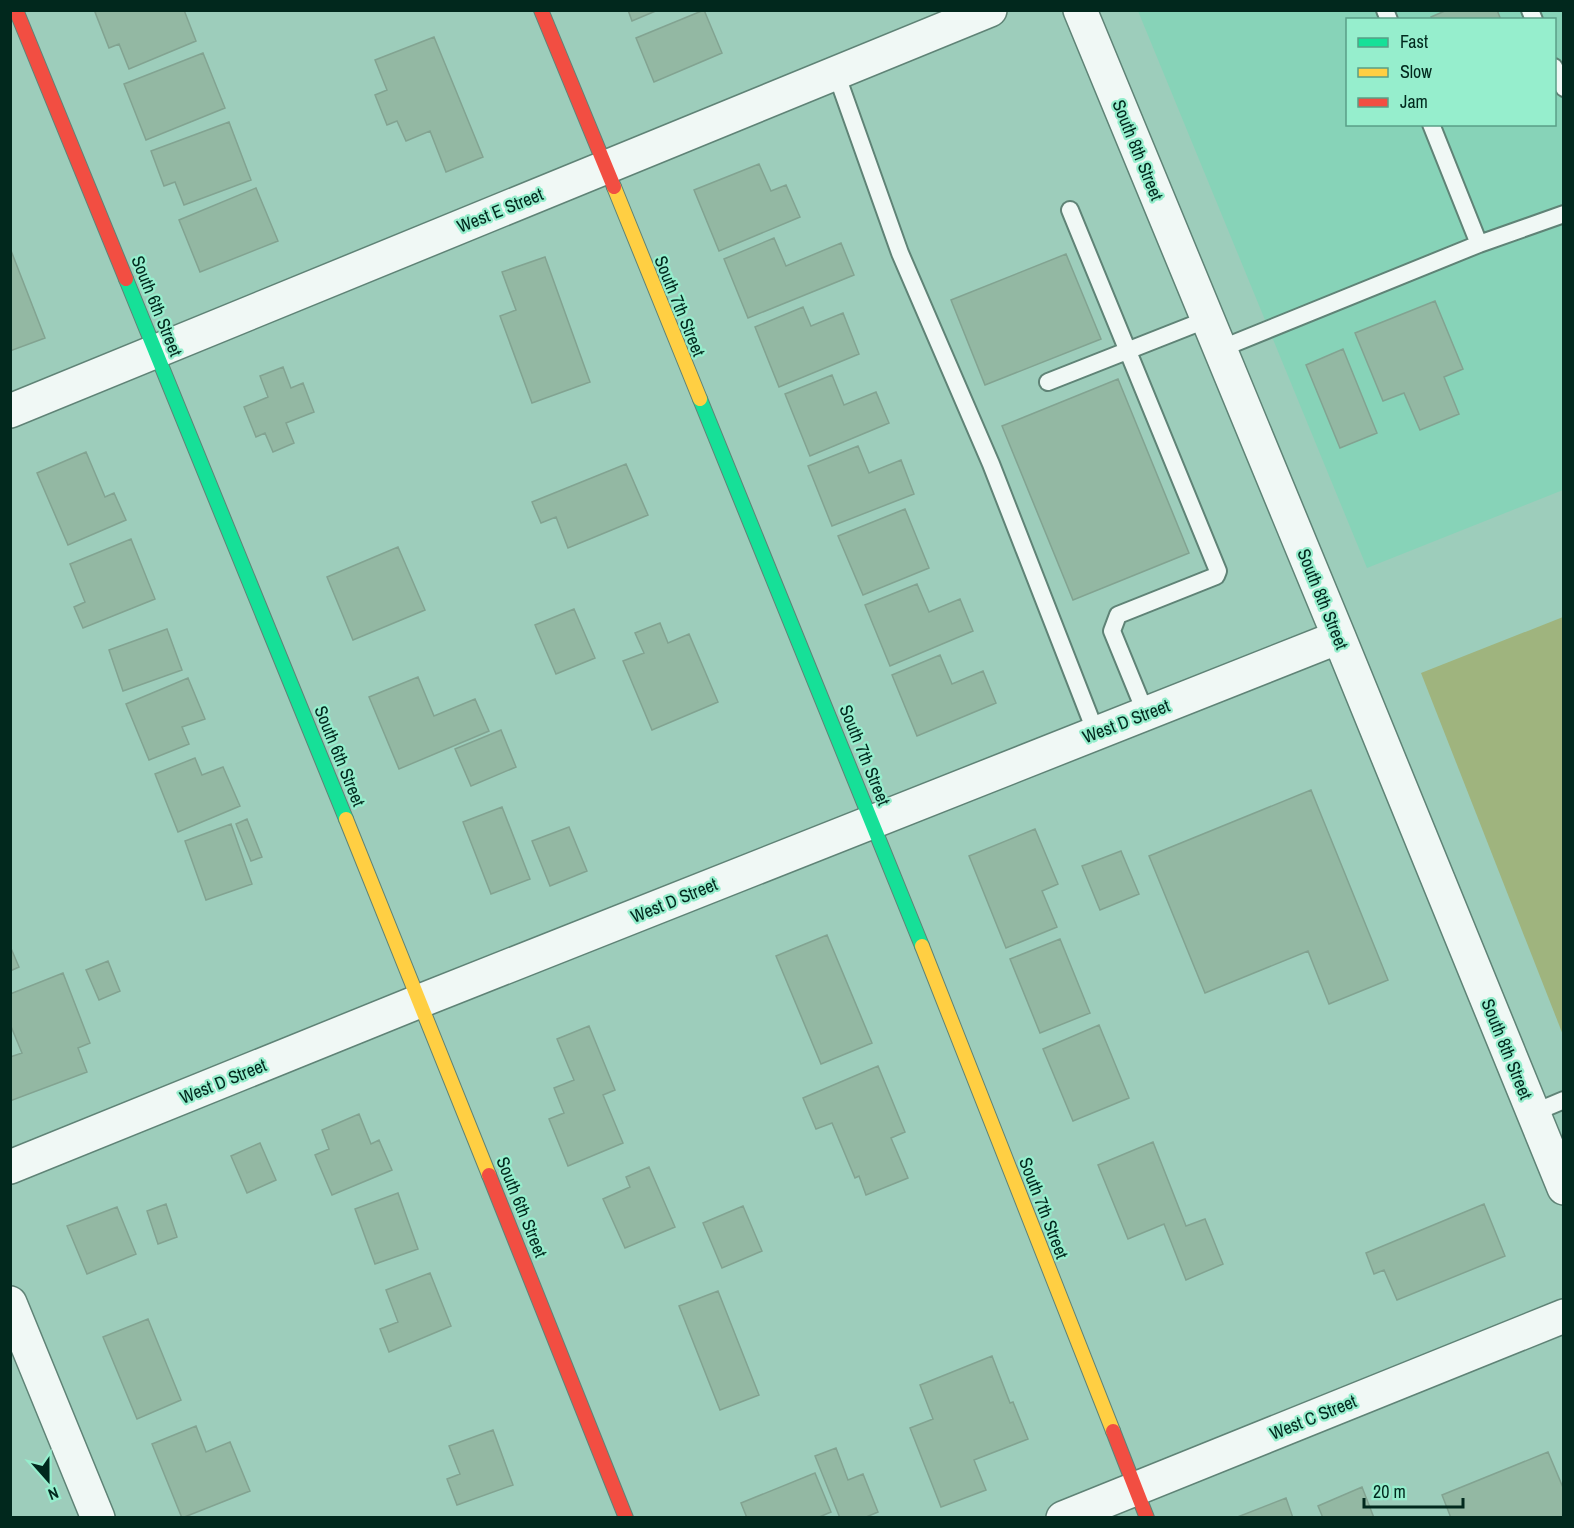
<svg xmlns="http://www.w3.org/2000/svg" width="1574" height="1528" viewBox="0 0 1574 1528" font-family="'Archivo Narrow',sans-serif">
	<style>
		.built { fill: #87d3b8; fill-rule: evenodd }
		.green { fill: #9fb47e }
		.building { fill: #93b8a3; stroke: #82a391; stroke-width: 1.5 }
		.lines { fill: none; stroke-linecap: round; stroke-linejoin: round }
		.lane-casing { stroke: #5f8376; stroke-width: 20 }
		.street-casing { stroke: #5f8376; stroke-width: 36 }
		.fast-casing { stroke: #5f8376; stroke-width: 16 }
		.slow-casing { stroke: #5f8376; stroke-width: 16 }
		.jam-casing { stroke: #5f8376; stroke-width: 16 }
		.lane { stroke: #f0f8f5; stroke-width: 16 }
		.street { stroke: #f0f8f5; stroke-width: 33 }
		.fast { stroke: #16e098; stroke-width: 14 }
		.slow { stroke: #ffcf43; stroke-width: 14 }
		.jam { stroke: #f24e42; stroke-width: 14 }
		.labels { text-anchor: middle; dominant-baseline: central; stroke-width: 4.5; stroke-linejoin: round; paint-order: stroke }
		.street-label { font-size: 18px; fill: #01281d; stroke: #96eecd }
	</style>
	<rect width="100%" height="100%" fill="#9dcdbb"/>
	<!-- built -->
	<path class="built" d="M1138 11H1563V490L1367 568ZM1348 20H1554V124H1348Z"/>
	<!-- green -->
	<path class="green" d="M1563 617V1035L1421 673Z"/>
	<!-- building -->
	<path class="building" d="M99 10H184L196 41 129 69 119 44 109 48 95 12Z
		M628 10H658L632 21Z
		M704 10 722 53 654 82 636 38Z
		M1447 10H1497L1501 20H1432L1431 17Z
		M434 37 483 157 446 172 430 131 406 141 397 121 387 125 375 95 387 90 375 60Z
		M203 53 225 108 146 140 124 84Z
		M229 122 251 180 184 205 175 182 164 186 151 151Z
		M759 164 771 191 786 185 800 217 719 251 694 190Z
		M256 188 278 241 200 272 179 220Z
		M774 238 786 266 841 243 854 275 748 318 724 259Z
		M10 248 45 338 10 351Z
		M1066 254 1101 339 985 385 951 300Z
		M545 257 590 382 532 403 500 316 516 310 502 272Z
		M1435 301 1463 369 1444 377 1459 414 1420 430 1404 393 1383 401 1355 333Z
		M803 307 811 326 843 313 859 354 779 387 755 327Z
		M1343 349 1377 433 1340 448 1306 365Z
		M283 367 291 388 303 383 314 412 286 423 294 443 273 452 265 433 256 437 244 407 268 397 260 376Z
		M832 375 844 405 876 392 889 423 810 456 785 394Z
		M1118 379 1189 553 1073 600 1002 426Z
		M858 446 869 473 901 460 914 494 832 526 808 466Z
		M86 452 105 497 114 493 126 520 68 545 37 473Z
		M626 464 648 515 568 548 556 517 541 523 532 502Z
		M905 509 929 568 863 595 838 536Z
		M131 539 155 599 83 628 74 607 85 602 70 564Z
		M398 547 425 610 353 640 327 577Z
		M917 584 929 612 960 599 973 631 890 666 865 605Z
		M574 609 595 658 556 674 535 625Z
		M660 623 668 643 689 634 718 702 652 730 623 661 644 653 635 633Z
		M167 629 182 670 123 691 109 650Z
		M940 655 952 684 983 671 996 703 917 736 892 675Z
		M418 677 434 716 475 699 489 731 399 769 369 697Z
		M188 678 205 719 182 727 189 744 149 760 126 704Z
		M501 730 516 767 471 786 455 749Z
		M195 758 202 775 223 767 240 806 178 832 155 774Z
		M1311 790 1388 980 1329 1004 1308 951 1205 993 1149 856Z
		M502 807 530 879 491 894 463 822Z
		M247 819 262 857 251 861 236 824Z
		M231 824 252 884 206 900 185 841Z
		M569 827 587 871 550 886 532 841Z
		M1035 829 1058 884 1042 891 1057 927 1006 948 969 856Z
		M1121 851 1139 894 1100 910 1082 866Z
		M827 935 872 1043 821 1064 776 956Z
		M1060 939 1090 1013 1040 1033 1010 959Z
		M10 946 19 967 10 971Z
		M108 961 120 991 99 1000 86 970Z
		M63 973 90 1043 78 1048 87 1072 10 1101V1057L22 1053 10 1024V994Z
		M1099 1025 1129 1098 1073 1121 1043 1049Z
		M589 1026 615 1090 603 1095 623 1143 568 1166 549 1119 564 1113 554 1088 574 1080 557 1039Z
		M878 1066 905 1132 891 1138 908 1178 866 1195 859 1176 855 1178 832 1123 816 1129 803 1098Z
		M359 1114 371 1144 379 1140 392 1170 332 1195 315 1155 329 1149 322 1130Z
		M1153 1142 1186 1226 1205 1219 1223 1264 1186 1280 1164 1224 1128 1239 1098 1165Z
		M260 1143 276 1180 247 1193 231 1156Z
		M649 1167 675 1227 625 1248 603 1199 630 1187 626 1177Z
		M398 1193 418 1249 375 1264 355 1209Z
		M166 1204 177 1237 158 1244 147 1211Z
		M1484 1204 1505 1256 1397 1300 1384 1270 1374 1274 1366 1253Z
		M743 1206 762 1251 722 1268 703 1223Z
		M117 1207 136 1254 87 1274 67 1226Z
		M430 1273 451 1326 389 1352 380 1329 398 1322 386 1290Z
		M718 1291 759 1395 720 1410 679 1306Z
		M148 1319 181 1400 137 1419 103 1337Z
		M992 1356 1010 1403 1013 1402 1028 1439 974 1460 986 1490 941 1507 910 1428 933 1419 920 1385Z
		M196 1426 206 1452 230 1442 250 1491 182 1518 152 1444Z
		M493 1430 513 1485 457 1505 447 1479 460 1474 449 1446Z
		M836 1448 848 1480 863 1474 878 1512 864 1518H840L815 1456Z
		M1548 1452 1564 1490V1518H1451L1442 1495Z
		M815 1473 831 1512 817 1518H747L741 1503Z
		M1362 1487 1374 1518H1323L1318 1506Z
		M1286 1498 1293 1518H1235Z"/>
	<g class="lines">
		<defs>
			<path id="lane" d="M1385 10 1389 20
				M1530 10 1534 20
				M1554 67 1564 88
				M836 73 900 253 991 464 1096 733
				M1070 210 1218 571 1216 576 1118 615 1112 631 1146 714
				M1479 244 1564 214
				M1220 349 1479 244 1431 124
				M1048 382 1208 319
				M1533 1113 1564 1100"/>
			<path id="street" d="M1080 10 1339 637 1564 1188
				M10 411 990 10
				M10 1167 420 1001 1339 637
				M10 1303 98 1518
				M1063 1518 1564 1316"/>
			<path id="fast" d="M126 279 346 819
				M700 399 922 946"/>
			<path id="slow" d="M614 187 700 399
				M346 819 489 1175
				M922 946 1113 1431"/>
			<path id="jam" d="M16 10 126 279
				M541 10 614 187
				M489 1175 626 1518
				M1113 1431 1147 1518"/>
		</defs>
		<!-- lane casing -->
		<use href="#lane" class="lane-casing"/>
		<!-- street casing -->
		<use href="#street" class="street-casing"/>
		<!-- fast casing -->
		<use href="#fast" class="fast-casing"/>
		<!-- slow casing -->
		<use href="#slow" class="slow-casing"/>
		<!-- jam casing -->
		<use href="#jam" class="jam-casing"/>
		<!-- lane -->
		<use href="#lane" class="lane"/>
		<!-- street -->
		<use href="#street" class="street"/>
		<!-- fast -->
		<use href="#fast" class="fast"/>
		<!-- slow -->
		<use href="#slow" class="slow"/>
		<!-- jam -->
		<use href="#jam" class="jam"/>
	</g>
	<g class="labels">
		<!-- street labels -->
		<g class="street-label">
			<text transform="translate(1138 150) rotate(68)">South 8th Street</text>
			<text transform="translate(500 210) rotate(-22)">West E Street</text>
			<text transform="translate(157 306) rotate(68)">South 6th Street</text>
			<text transform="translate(680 306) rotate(68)">South 7th Street</text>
			<text transform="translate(1323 599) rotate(68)">South 8th Street</text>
			<text transform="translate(1126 721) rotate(-21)">West D Street</text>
			<text transform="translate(865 755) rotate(68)">South 7th Street</text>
			<text transform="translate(340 756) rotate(68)">South 6th Street</text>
			<text transform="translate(674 900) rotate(-22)">West D Street</text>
			<text transform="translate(1507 1049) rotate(68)">South 8th Street</text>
			<text transform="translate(223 1081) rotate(-22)">West D Street</text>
			<text transform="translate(522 1207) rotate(68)">South 6th Street</text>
			<text transform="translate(1044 1208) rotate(69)">South 7th Street</text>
			<text transform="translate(1313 1417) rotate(-22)">West C Street</text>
		</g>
	</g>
	<!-- border -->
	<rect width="1574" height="1528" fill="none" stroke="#01281d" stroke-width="24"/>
	<!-- legend -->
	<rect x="1346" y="18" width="210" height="108" fill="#96eecd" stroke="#5a9f87" stroke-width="1.5"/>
	<rect x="1358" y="38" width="30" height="9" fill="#16e098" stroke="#5a9f87" stroke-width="1.5"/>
	<text x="1400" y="48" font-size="18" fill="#01281d">Fast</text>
	<rect x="1358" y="68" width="30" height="9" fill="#ffcf43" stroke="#5a9f87" stroke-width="1.5"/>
	<text x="1400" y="78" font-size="18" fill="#01281d">Slow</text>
	<rect x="1358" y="98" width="30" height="9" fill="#f24e42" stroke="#5a9f87" stroke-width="1.5"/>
	<text x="1400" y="108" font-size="18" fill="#01281d">Jam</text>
	<!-- north arrow -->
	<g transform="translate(48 1480) rotate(159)" stroke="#96eecd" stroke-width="4.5" paint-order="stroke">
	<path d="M0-4.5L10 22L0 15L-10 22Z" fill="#01281d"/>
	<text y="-9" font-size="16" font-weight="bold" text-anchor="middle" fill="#01281d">N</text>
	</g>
	<!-- scale -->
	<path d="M1364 1498v9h99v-9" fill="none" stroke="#01281d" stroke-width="3"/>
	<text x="1373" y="1498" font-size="18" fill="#01281d" stroke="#96eecd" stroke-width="4.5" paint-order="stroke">20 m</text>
</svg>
